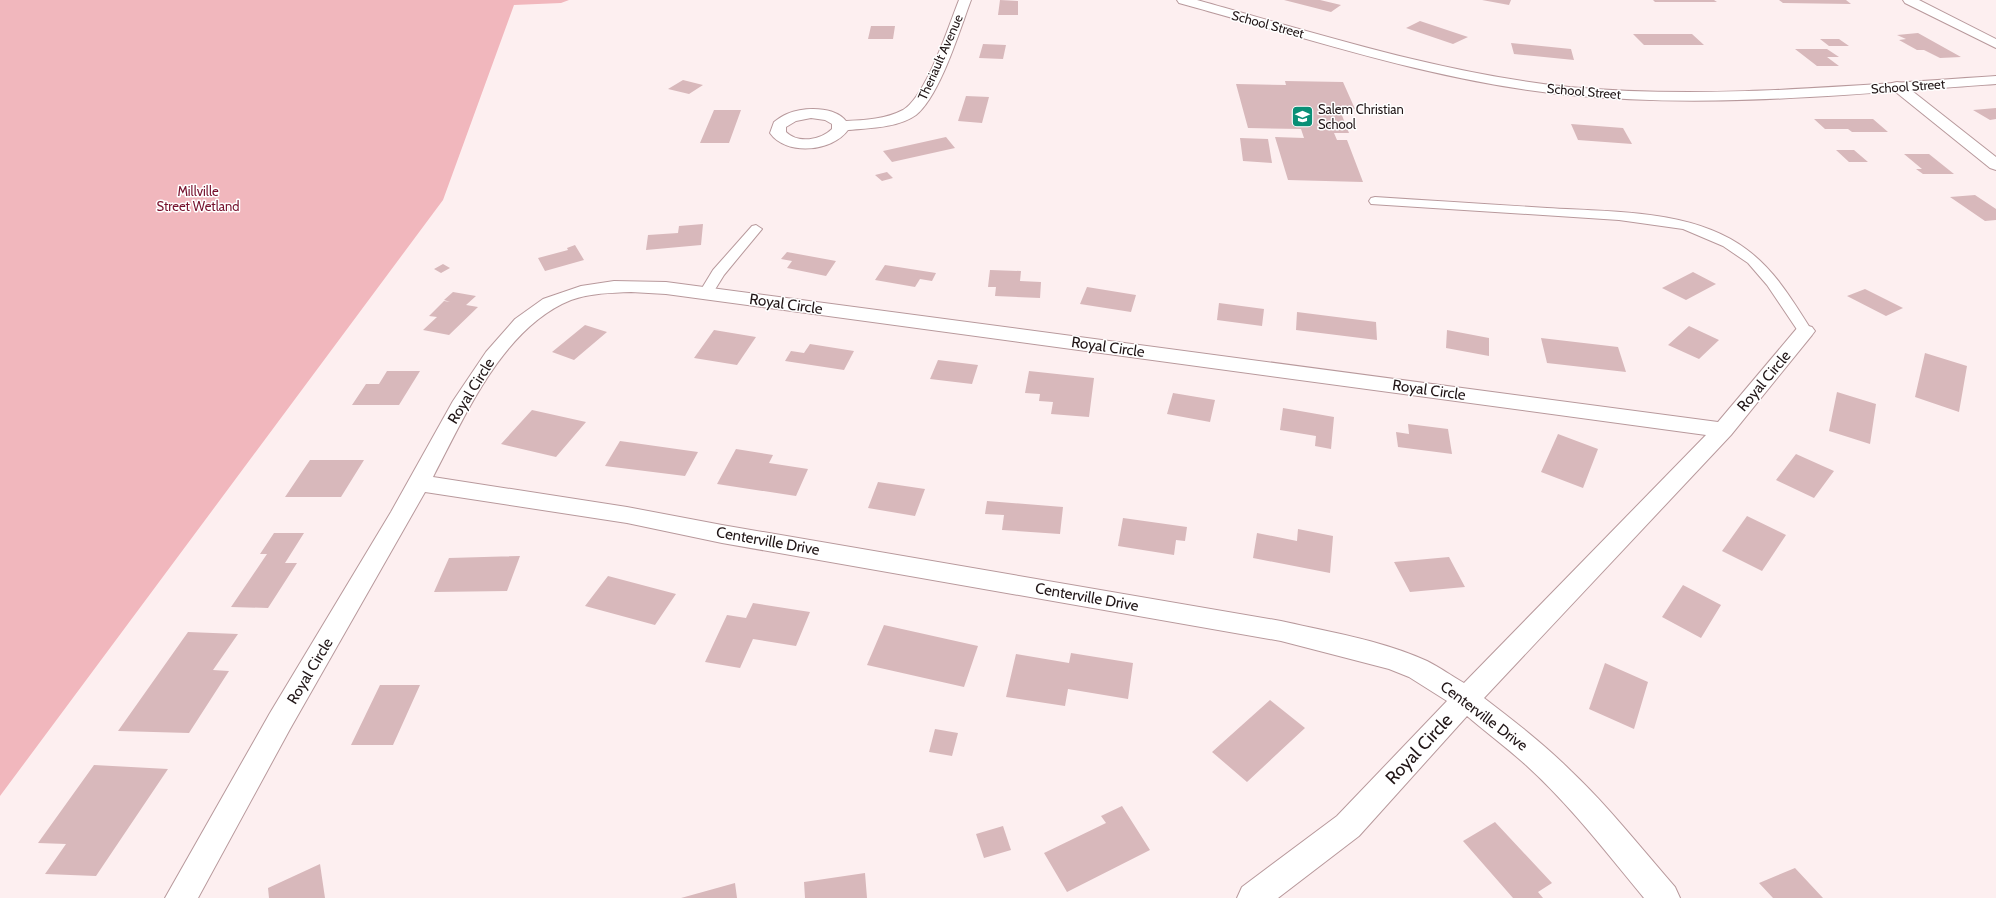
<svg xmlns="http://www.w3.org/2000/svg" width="1996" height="898" viewBox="0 0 1996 898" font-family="Cabin,sans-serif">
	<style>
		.green { fill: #f1b7bd }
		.building { fill: #d8b8bb }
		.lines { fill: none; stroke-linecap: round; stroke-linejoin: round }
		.lane-casing { stroke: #b8999c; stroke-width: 2 }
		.street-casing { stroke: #b8999c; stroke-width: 2 }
		.secondary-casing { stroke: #b8999c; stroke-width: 2 }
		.lane { fill: #fff; fill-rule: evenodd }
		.street { fill: #fff; fill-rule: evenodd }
		.secondary { fill: #fff; fill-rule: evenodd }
		.labels { text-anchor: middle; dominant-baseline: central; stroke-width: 3; stroke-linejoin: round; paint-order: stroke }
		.far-street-label { font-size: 13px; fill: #211617; stroke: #fff }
		.far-poi-label { font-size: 13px; fill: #211617; stroke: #fff; text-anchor: start }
		.far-park-label { font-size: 13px; fill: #76112d; stroke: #fff }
		.street-label { font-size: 15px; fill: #211617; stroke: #fff }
		.near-street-label { font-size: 18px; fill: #211617; stroke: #fff }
	</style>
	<rect width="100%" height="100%" fill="#fdeff0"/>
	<!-- green -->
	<path class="green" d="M0 0H569L561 3 514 5 443 200 0 796Z"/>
	<!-- building -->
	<path class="building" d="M1000 0 1018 1V15H998Z
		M1284 0H1320L1341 5 1331 12Z
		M1482 0H1511L1509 5Z
		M1653 0H1714L1717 2H1655Z
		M1779 0H1846L1851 4 1783 3Z
		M1420 21 1468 37 1453 44 1406 28Z
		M871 26H895L893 39H868Z
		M1918 33 1961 57 1940 58 1924 50H1917L1899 40 1906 39 1897 35Z
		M1633 34H1692L1704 45H1644Z
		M1820 39H1839L1849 46H1829Z
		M1511 43 1571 49 1574 60 1514 54Z
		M983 44 1006 45 1003 59 979 58Z
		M1795 49H1827L1839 57H1827L1839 66H1817Z
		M683 80 703 85 689 94 668 89Z
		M1285 81 1343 82 1355 109 1332 108 1334 113H1341L1349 133H1334L1337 140H1347L1363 182 1288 180 1275 137 1304 138 1301 129 1248 128 1236 84 1286 85Z
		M966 96 989 97 982 123 958 121Z
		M1996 108V119L1990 120 1973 110Z
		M714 110H741L729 143H700Z
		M1814 119H1873L1888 132H1852L1848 129H1825Z
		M1571 124 1623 128 1632 144 1578 140Z
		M946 137 955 148 892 162 883 151Z
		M1240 138 1268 139 1272 163 1243 161Z
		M1836 150H1854L1868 162H1849Z
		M1904 154H1929L1954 174H1923L1916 169H1922Z
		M887 172 893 178 882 181 875 175Z
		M1975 195 1996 209V220L1985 221 1950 197Z
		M703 224 701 245 646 250 648 235 678 233 679 226Z
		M575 245 584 260 545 271 538 258 568 250 567 248Z
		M787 252 836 261 826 276 787 268 792 261 781 259Z
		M443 264 450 268 441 273 434 269Z
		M885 265 936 273 932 281 920 279 915 287 875 280Z
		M990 270 1021 271 1020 281 1041 282 1040 298 995 296 996 287H988Z
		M1693 272 1716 284 1686 300 1662 288Z
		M1087 287 1136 295 1131 312 1080 304Z
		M1865 289 1903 308 1886 316 1847 296Z
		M453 292 476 296 466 305 478 307 449 335 423 330 437 317 429 316 444 301 450 302 444 300Z
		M1219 303 1264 309 1262 326 1217 320Z
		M1297 312 1376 322 1377 340 1296 330Z
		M585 325 607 332 574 360 552 352Z
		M1689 326 1719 340 1699 359 1668 345Z
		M714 330 756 337 737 365 694 358Z
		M1447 330 1489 338V356L1446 348Z
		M1541 338 1618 347 1626 372 1547 363Z
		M810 344 854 351 844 370 785 361 791 351 804 353Z
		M1925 353 1967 366 1959 412 1915 397Z
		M938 360 978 365 972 384 930 379Z
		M387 371H420L399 405H352L366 384H379Z
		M1029 371 1094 378 1089 417 1051 414 1053 402 1039 401 1040 394 1025 393Z
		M1837 392 1876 404 1870 444 1829 431Z
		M1173 393 1215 400 1210 422 1167 414Z
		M1283 408 1334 417 1331 449 1315 446 1316 436 1280 430Z
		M532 410 586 422 556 457 501 444Z
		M1408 424 1448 429 1452 454 1398 447 1396 432 1409 434Z
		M1558 434 1598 449 1583 488 1541 472Z
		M620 441 698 452 685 476 605 466Z
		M736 449 773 455 769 463 808 469 796 496 717 484Z
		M1796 454 1834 471 1814 498 1776 480Z
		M310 460H364L341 497H285Z
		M878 482 925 489 915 516 868 508Z
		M987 501 1063 507 1060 534 1002 530 1004 515 985 514Z
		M1747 516 1786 535 1762 571 1722 551Z
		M1123 518 1187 527 1185 541 1176 540 1174 555 1118 546Z
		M1298 529 1333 536 1330 573 1253 558 1257 533 1297 541Z
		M274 533H304L285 563H297L268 608 231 607 267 554H260Z
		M520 556 507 591 434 592 449 558Z
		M1449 557 1465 587 1410 592 1394 562Z
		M608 576 676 594 655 625 585 606Z
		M1683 585 1721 605 1701 638 1662 617Z
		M753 603 810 612 796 646 753 639 740 668 705 662 727 615 746 618Z
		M884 625 978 646 964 687 867 665Z
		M188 632 238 634 213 670 229 671 189 733 118 731Z
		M1071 653 1133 663 1128 699 1068 689 1065 706 1006 697 1016 654 1069 663Z
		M1605 663 1648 682 1634 729 1589 709Z
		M380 685H420L393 745H351Z
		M1270 700 1305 728 1247 782 1212 752Z
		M935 729 958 733 952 756 929 752Z
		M94 765 168 769 96 876 45 874 66 844 38 843Z
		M1122 806 1150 850 1067 892 1044 853 1106 823 1101 816Z
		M1495 822 1552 883 1538 892 1543 898H1513L1463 841Z
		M1003 826 1011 850 984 858 976 834Z
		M320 864 325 898H269L268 888Z
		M1795 868 1823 898H1773L1759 883Z
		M865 873 867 898H805L804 882Z
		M735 883 737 898H681Z"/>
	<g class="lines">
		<defs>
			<path id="lane" d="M1375 197C1432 201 1490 204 1547 208 1611 212 1693 209 1746 249 1775 270 1793 301 1812 331L1810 334H1800L1767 285 1748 263 1723 246 1683 229 1619 220 1371 204 1369 201 1371 198Z
				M756 225 762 229 724 275 711 296H701L699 293 713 270 752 226Z"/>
			<path id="street" d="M959 0H971C960 29 940 96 916 115 898 128 869 128 848 130 832 152 786 156 770 133L774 122C778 119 782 116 787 114 804 107 834 106 846 121 865 120 886 119 903 110 926 97 949 25 959 0ZM811 118 825 120 832 124V129C821 140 798 144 786 132V127L796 121Z
				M1903 0H1919L1996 39V48L1905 3Z
				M1897 82 1902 83 1996 157V170L1990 168 1892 89 1890 86 1892 83Z
				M614 281 666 282 1718 422 1798 327 1805 325 1812 327 1815 331 1812 335 1731 435 1484 698C1514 721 1544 744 1571 771 1609 807 1641 848 1675 887L1680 898H1644C1606 852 1570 805 1526 765 1507 748 1487 733 1467 716L1359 836 1278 898H1237L1242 887 1337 816 1447 701 1409 677 1389 669 1281 641 722 543 627 523 425 492 290 729 198 898H165L270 713 391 512 453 401 486 352 515 319 543 299 581 286ZM631 292 666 294 1706 435 1464 683C1452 676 1439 667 1427 661 1381 640 1329 632 1281 621L722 525 627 507 433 477C465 416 503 327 571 300 590 293 611 293 631 292Z"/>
			<path id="secondary" d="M1177 0H1197C1319 34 1443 74 1569 87 1711 100 1854 85 1996 76V84C1854 94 1711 109 1569 95 1443 83 1319 42 1197 8L1179 3Z"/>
		</defs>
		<!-- lane casing -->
		<use href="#lane" class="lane-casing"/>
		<!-- street casing -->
		<use href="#street" class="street-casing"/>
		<!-- secondary casing -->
		<use href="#secondary" class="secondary-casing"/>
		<!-- lane -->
		<use href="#lane" class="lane"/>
		<!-- street -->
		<use href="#street" class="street"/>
		<!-- secondary -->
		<use href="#secondary" class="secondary"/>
	</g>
	<!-- icons -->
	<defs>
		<symbol id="school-square" viewBox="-11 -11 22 22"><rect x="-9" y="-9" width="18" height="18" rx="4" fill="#098f76" stroke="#fff"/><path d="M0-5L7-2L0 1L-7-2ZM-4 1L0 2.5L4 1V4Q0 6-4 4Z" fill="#fff"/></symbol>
	</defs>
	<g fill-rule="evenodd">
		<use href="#school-square" x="1290" y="104" width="25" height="25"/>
	</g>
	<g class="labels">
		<!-- far-street labels -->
		<g class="far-street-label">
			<text transform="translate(1268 24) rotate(15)">School Street</text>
			<text transform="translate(940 57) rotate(-66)">Theriault Avenue</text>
			<text transform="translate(1908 86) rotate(-4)">School Street</text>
			<text transform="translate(1584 91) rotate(5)">School Street</text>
		</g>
		<!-- far-poi labels -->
		<g class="far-poi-label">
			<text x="1318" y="109">Salem Christian<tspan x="1318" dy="15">School</tspan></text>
		</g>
		<!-- far-park labels -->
		<g class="far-park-label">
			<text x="198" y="191">Millville<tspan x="198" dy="15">Street Wetland</tspan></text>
		</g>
		<!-- street labels -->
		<g class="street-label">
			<text transform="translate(786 304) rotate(8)">Royal Circle</text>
			<text transform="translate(1108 347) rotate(8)">Royal Circle</text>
			<text transform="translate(1764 381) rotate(-50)">Royal Circle</text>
			<text transform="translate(1429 390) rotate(8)">Royal Circle</text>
			<text transform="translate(471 391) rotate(-58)">Royal Circle</text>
			<text transform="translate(768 541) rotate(10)">Centerville Drive</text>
			<text transform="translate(1087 597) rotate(10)">Centerville Drive</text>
			<text transform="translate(310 671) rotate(-59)">Royal Circle</text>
			<text transform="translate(1484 716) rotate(37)">Centerville Drive</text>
		</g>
		<!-- near-street labels -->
		<g class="near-street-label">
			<text transform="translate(1419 749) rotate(-47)">Royal Circle</text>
		</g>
	</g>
</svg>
